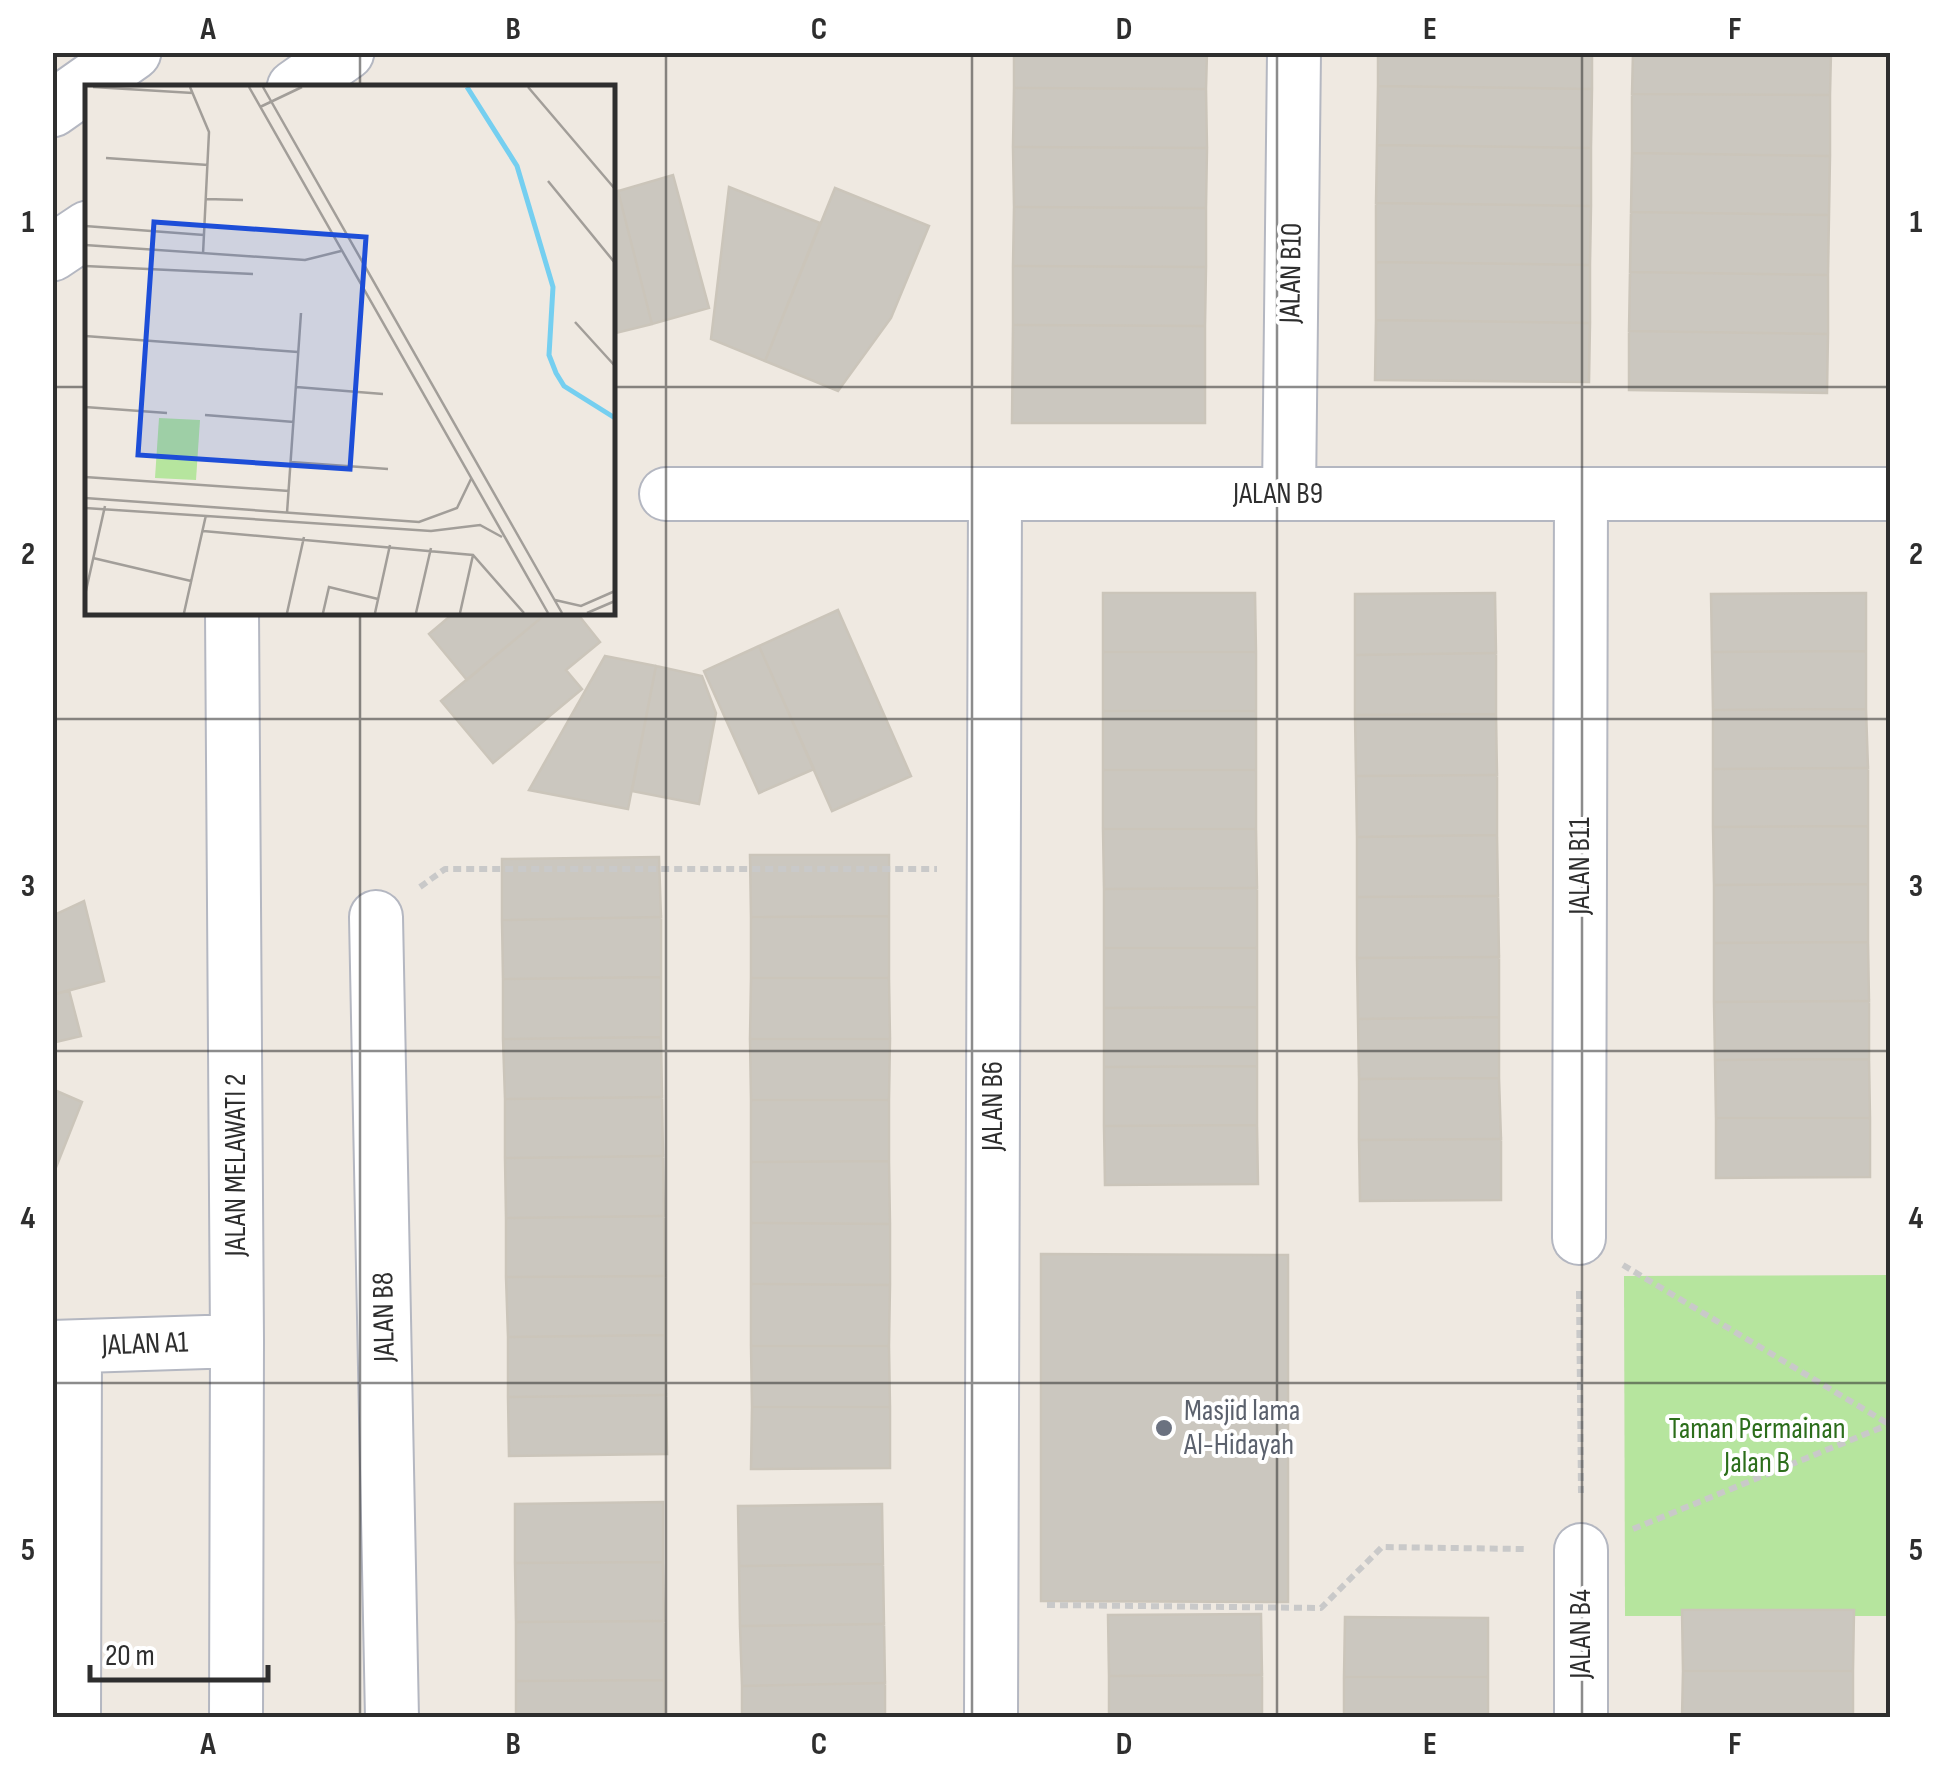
<svg xmlns="http://www.w3.org/2000/svg" width="1943" height="1770" viewBox="0 0 1943 1770" font-family="'Sofia Sans Condensed',sans-serif">
	<style>
		.green { fill: #b6e59e }
		.building { fill: #cbc7bf; stroke: #cbc5ba; stroke-width: 2.5 }
		.lines { fill: none; stroke-linecap: round; stroke-linejoin: round }
		.minor-casing { stroke: #b4b7c1; stroke-width: 56 }
		.secondary-casing { stroke: #b4b7c1; stroke-width: 59 }
		.path { stroke: #c9c9c9; stroke-width: 6; stroke-dasharray: 8 5; stroke-linecap: butt }
		.minor { stroke: #fff; stroke-width: 52 }
		.secondary { stroke: #fff; stroke-width: 55 }
		.grid { fill: none; stroke: #2e2e2e; stroke-width: 2.5; stroke-opacity: 0.55 }
		.worship-dot { fill: #6b7280; stroke: #fff; stroke-width: 4 }
		.labels { text-anchor: middle; dominant-baseline: central; stroke-width: 8; stroke-linejoin: round; paint-order: stroke }
		.street-label { font-size: 30px; fill: #2e2e2e; stroke: #fff }
		.worship-label { font-size: 30px; fill: #5b616d; stroke: #fff; text-anchor: start }
		.park-label { font-size: 30px; fill: #2c6e1b; stroke: #fff }
		.inset-river { fill: none; stroke: #75cff0; stroke-width: 5 }
		.inset-road { fill: none; stroke: #a29e99; stroke-width: 2.5 }
		.view { fill: #1d4ed8; fill-opacity: 0.15; stroke: #1d4ed8; stroke-width: 5 }
		.inset-edge { fill: none; stroke: #2e2e2e; stroke-width: 5 }
		.neatline { fill: none; stroke: #2e2e2e; stroke-width: 4 }
		.grid-label { font-size: 32px; text-anchor: middle; font-weight: bold; fill: #2e2e2e }
	</style>
	<rect width="100%" height="100%" fill="#efe9e1"/>
	<!-- green -->
	<path class="green" d="M1890 1275V1616H1625L1624 1276Z"/>
	<!-- building -->
	<path class="building" d="M1014 52H1207L1206 89 1014 88Z
		M1378 52H1592V89L1378 86Z
		M1633 52H1831L1830 95 1632 94Z
		M1378 86 1592 89 1591 148 1377 145Z
		M1014 88 1206 89 1207 148 1013 147Z
		M1632 94 1830 95V156L1632 153Z
		M1377 145 1591 148V206L1376 203Z
		M1013 147 1207 148 1206 208 1014 207Z
		M1632 153 1830 156 1829 215 1631 212Z
		M673 175 709 308 652 324 618 191Z
		M729 187 820 223 765 361 711 339Z
		M835 188 929 226 891 318 838 391 765 361Z
		M618 191 652 324 612 334V192Z
		M1376 203 1591 206 1590 265 1376 262Z
		M1014 207 1206 208V267L1013 266Z
		M1631 212 1829 215 1828 275 1630 272Z
		M1376 262 1590 265V323L1376 320Z
		M1013 266 1206 267 1205 326 1013 325Z
		M1630 272 1828 275V334L1629 331Z
		M1376 320 1590 323 1589 382 1375 380Z
		M1013 325 1205 326V423H1012Z
		M1629 331 1828 334 1827 393 1629 390Z
		M1103 593H1255L1256 652H1103Z
		M1495 593 1496 653 1355 655V594Z
		M1866 593V651L1712 652 1711 594Z
		M838 610 911 776 832 811 759 646Z
		M455 612H548L467 680 429 634Z
		M548 612H576L600 642 566 670 582 689 493 763 441 701Z
		M759 646 814 769 759 793 704 671Z
		M1866 651V709L1713 710 1712 652Z
		M1103 652H1256V711H1103Z
		M1496 653V714L1355 715V655Z
		M605 656 656 666 628 809 529 790Z
		M656 666 702 676 716 713 699 804 632 791Z
		M1866 709 1868 768 1713 769V710Z
		M1103 711H1256V770H1103Z
		M1496 714 1497 775 1356 776 1355 715Z
		M1868 768V826L1713 827V769Z
		M1103 770H1256V829H1103Z
		M1497 775V835L1357 837 1356 776Z
		M1868 826V884L1714 885 1713 827Z
		M1103 829H1256L1257 888 1104 889Z
		M1497 835 1498 896 1357 897V837Z
		M750 855H889V916L751 917Z
		M659 857 661 917 502 920V859Z
		M1868 884V942L1714 943V885Z
		M1257 888V948H1104V889Z
		M1498 896 1499 957 1357 958V897Z
		M84 901 104 981 52 995V916Z
		M889 916V978H751V917Z
		M661 917V977L503 979 502 920Z
		M1868 942 1869 1001 1714 1002V943Z
		M1104 948H1257V1007L1104 1008Z
		M1499 957V1017L1358 1019 1357 958Z
		M661 977V1037L503 1039V979Z
		M751 978H889L890 1039H750Z
		M69 990 81 1036 52 1043V995Z
		M1869 1001V1059L1715 1060 1714 1002Z
		M1257 1007V1066L1104 1067V1008Z
		M1499 1017V1078L1359 1079 1358 1019Z
		M661 1037 662 1097 505 1099 503 1039Z
		M750 1039H890L889 1100H751Z
		M1869 1059 1870 1118H1716L1715 1060Z
		M1257 1066V1125L1104 1126V1067Z
		M1499 1078 1501 1139 1359 1140V1079Z
		M52 1089 82 1102 55 1170 52 1169Z
		M662 1097 663 1156 505 1158V1099Z
		M751 1100H889V1161L751 1162Z
		M1716 1118H1870V1177L1716 1178Z
		M1257 1125 1258 1184 1105 1185 1104 1126Z
		M1501 1139V1200L1360 1201 1359 1140Z
		M663 1156 664 1216 506 1218 505 1158Z
		M889 1161 890 1224 751 1223V1162Z
		M664 1216 665 1276 506 1277V1218Z
		M751 1223 890 1224V1285L751 1284Z
		M1041 1254 1288 1255V1602L1041 1601Z
		M665 1276V1335L508 1337 506 1277Z
		M751 1284 890 1285 889 1346H751Z
		M665 1335 666 1395 508 1397V1337Z
		M751 1346H889L890 1407H752Z
		M666 1395 667 1454 509 1456 508 1397Z
		M752 1407H890V1468L751 1469Z
		M663 1502V1562L515 1563V1504Z
		M882 1504 883 1564 739 1566 738 1506Z
		M663 1562 664 1621 516 1622 515 1563Z
		M883 1564 884 1624 740 1626 739 1566Z
		M1682 1610H1854L1853 1671H1683Z
		M1261 1614 1262 1675 1109 1676 1108 1615Z
		M1345 1617 1488 1618V1677H1344Z
		M664 1621V1680L516 1681V1622Z
		M884 1624 885 1683 742 1686 740 1626Z
		M1683 1671H1853V1718H1682Z
		M1262 1675V1718H1109V1676Z
		M1344 1677H1488V1718H1344Z
		M664 1680V1718H516V1681Z
		M885 1683V1718H742V1686Z"/>
	<g class="lines">
		<defs>
			<path id="minor" d="M666 494H1890
				M1289 494 1294 52
				M232 612 237 1341 236 1718
				M376 917 392 1718
				M1579 1238 1581 494
				M52 1347 237 1341
				M74 1718 75 1347
				M991 1718 995 494
				M1581 1718V1550"/>
			<path id="secondary" d="M295 88 346 52
				M52 109 133 52
				M52 253 88 229"/>
		</defs>
		<!-- minor casing -->
		<use href="#minor" class="minor-casing"/>
		<!-- secondary casing -->
		<use href="#secondary" class="secondary-casing"/>
		<!-- path -->
		<path class="path" d="M420 887 445 869H937
			M1623 1265 1887 1423
			M1579 1291 1581 1493
			M1633 1529 1890 1424
			M1047 1605 1321 1608 1382 1547 1524 1549"/>
		<!-- minor -->
		<use href="#minor" class="minor"/>
		<!-- secondary -->
		<use href="#secondary" class="secondary"/>
	</g>
	<!-- grid -->
	<path class="grid" d="M360 52V88M666 52V1718M972 52V1718M1277 52V1718M1582 52V1718M52 387H88M612 387H1890M360 612V1718M52 719H1890M52 1051H1890M52 1383H1890"/>
	<!-- markers -->
	<circle class="worship-dot" cx="1164" cy="1428" r="10"/>
	<g class="labels">
		<!-- street labels -->
		<g class="street-label">
			<text transform="translate(1291 273) rotate(-89)">JALAN B10</text>
			<text x="1278" y="494">JALAN B9</text>
			<text transform="translate(1580 866) rotate(-90)">JALAN B11</text>
			<text transform="translate(993 1106) rotate(-90)">JALAN B6</text>
			<text transform="translate(236 1165) rotate(-90)">JALAN MELAWATI 2</text>
			<text transform="translate(384 1317) rotate(-91)">JALAN B8</text>
			<text transform="translate(145 1344) rotate(-2)">JALAN A1</text>
			<text transform="translate(1581 1634) rotate(-90)">JALAN B4</text>
		</g>
		<!-- worship labels -->
		<g class="worship-label">
			<text x="1184" y="1411">Masjid lama<tspan x="1184" dy="34">Al-Hidayah</tspan></text>
		</g>
		<!-- park labels -->
		<g class="park-label">
			<text x="1757" y="1429">Taman Permainan<tspan x="1757" dy="34">Jalan B</tspan></text>
		</g>
	</g>
	<!-- overview -->
	<g transform="translate(85 85)">
		<rect width="530" height="530" fill="#efe9e1"/>
		<path d="M74 333 115 335 111 395 70 393Z" fill="#b6e59e"/>
		<path class="inset-river" d="M382 2 432 81 468 202 464 270 471 288 479 301 530 333"/>
		<path class="inset-road" d="M8 2 108 8M105 2 124 47 118 169M164 2 463 528M178 2 477 528M443 2 530 104M175 22 217 2M21 73 123 80M463 96 530 178M121 114 158 115M0 141 119 150M0 160 220 175 256 166M0 181 168 189M490 237 530 281M0 251 213 267M211 302 298 309M0 322 82 328M120 330 209 337M206 377 303 384M0 392 204 406M0 413 334 437 372 423 386 394M0 423 346 446 395 440 417 452M202 428 216 228M118 446 388 470 439 528M8 473 106 496M0 510 20 421M470 515 496 521 530 506M99 528 121 430M202 528 219 452M238 528 244 502 293 514M290 528 305 460M331 528 346 463M375 528 388 470M502 528 530 516"/>
		<path class="view" d="M69 137 281 152 265 384 53 370Z"/>
		<rect width="530" height="530" class="inset-edge"/>
	</g>
	<!-- border -->
	<rect width="1943" height="1770" fill="none" stroke="#ffffff" stroke-width="110"/>
	<!-- scale -->
	<path d="M90 1665v15h178v-15" fill="none" stroke="#2e2e2e" stroke-width="5"/>
	<text x="105" y="1665" font-size="30" fill="#2e2e2e" stroke="#ffffff" stroke-width="8" paint-order="stroke">20 m</text>
	<rect x="55" y="55" width="1833" height="1660" class="neatline"/>
	<g class="grid-label">
		<text x="208" y="39">A</text>
		<text x="513" y="39">B</text>
		<text x="819" y="39">C</text>
		<text x="1124" y="39">D</text>
		<text x="1430" y="39">E</text>
		<text x="1735" y="39">F</text>
		<text x="28" y="232">1</text>
		<text x="1916" y="232">1</text>
		<text x="28" y="564">2</text>
		<text x="1916" y="564">2</text>
		<text x="28" y="896">3</text>
		<text x="1916" y="896">3</text>
		<text x="28" y="1228">4</text>
		<text x="1916" y="1228">4</text>
		<text x="28" y="1560">5</text>
		<text x="1916" y="1560">5</text>
		<text x="208" y="1754">A</text>
		<text x="513" y="1754">B</text>
		<text x="819" y="1754">C</text>
		<text x="1124" y="1754">D</text>
		<text x="1430" y="1754">E</text>
		<text x="1735" y="1754">F</text>
	</g>
</svg>
